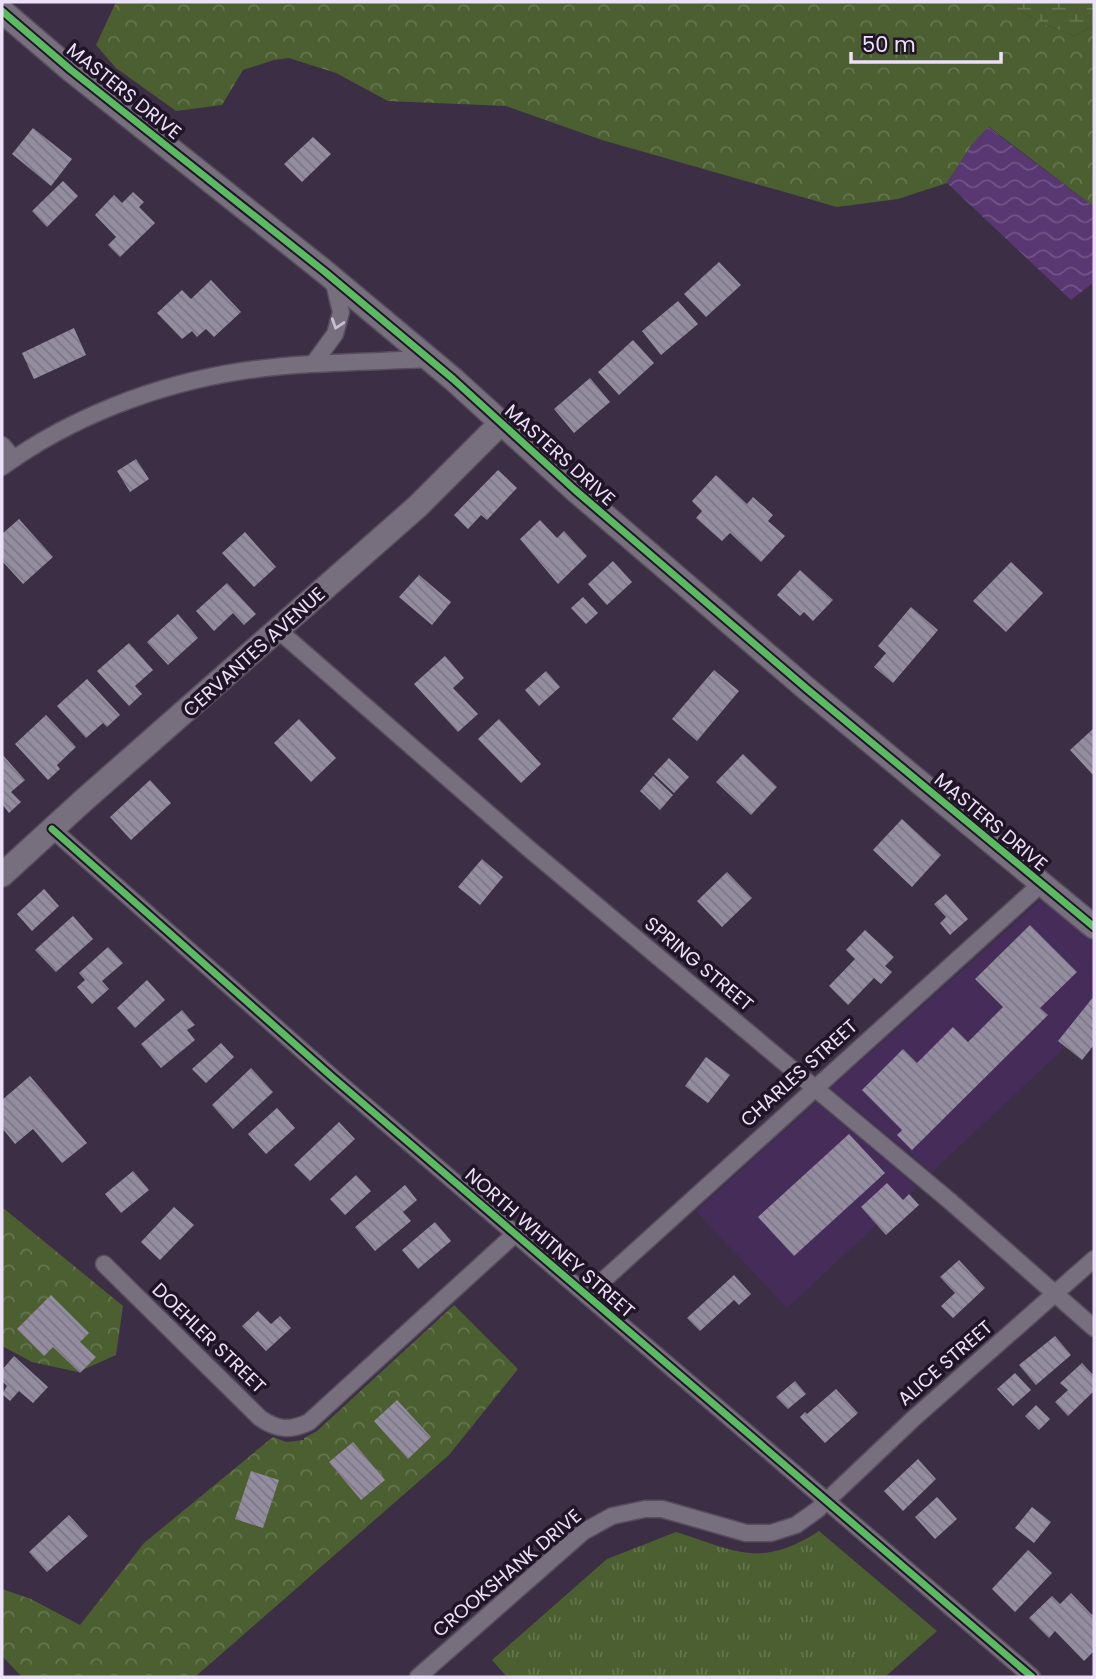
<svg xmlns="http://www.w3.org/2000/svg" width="1096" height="1679" viewBox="0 0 1096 1679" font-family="Poppins,sans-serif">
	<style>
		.built { fill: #462d59 }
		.forest { fill: url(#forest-crowns) }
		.wetland { fill: url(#wetland-marsh) }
		.park { fill: url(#park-tufts) }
		.water { fill: url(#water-waves) }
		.building { fill: url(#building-back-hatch) }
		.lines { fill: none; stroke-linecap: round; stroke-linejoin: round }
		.street-casing { stroke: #574d5f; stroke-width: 19 }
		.secondary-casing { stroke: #574d5f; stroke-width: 26 }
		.street { stroke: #776e7e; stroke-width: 16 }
		.secondary { stroke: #776e7e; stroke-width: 23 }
		.cycleway-casing { stroke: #1f1527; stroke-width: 11 }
		.cycleway { stroke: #5cba63; stroke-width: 7 }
		.oneway { stroke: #cabed4 }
		.labels { text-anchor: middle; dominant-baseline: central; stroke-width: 7; stroke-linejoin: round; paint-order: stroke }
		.street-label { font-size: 19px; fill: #ede0f9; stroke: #1f1527 }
	</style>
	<defs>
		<pattern id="forest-crowns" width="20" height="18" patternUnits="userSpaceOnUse" patternTransform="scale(1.75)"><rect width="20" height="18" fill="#4b5f30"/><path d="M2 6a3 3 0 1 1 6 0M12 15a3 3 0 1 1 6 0" fill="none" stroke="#65764f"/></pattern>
		<pattern id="wetland-marsh" width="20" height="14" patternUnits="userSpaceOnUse" patternTransform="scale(1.75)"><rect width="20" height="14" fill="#4b5f30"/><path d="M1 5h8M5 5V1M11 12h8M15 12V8" fill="none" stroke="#65764f"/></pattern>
		<pattern id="park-tufts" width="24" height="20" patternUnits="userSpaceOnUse" patternTransform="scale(1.75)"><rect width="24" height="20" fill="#4b5f30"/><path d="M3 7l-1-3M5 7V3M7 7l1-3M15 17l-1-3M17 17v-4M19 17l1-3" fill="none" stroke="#65764f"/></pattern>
		<pattern id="water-waves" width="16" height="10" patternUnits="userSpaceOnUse" patternTransform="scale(1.75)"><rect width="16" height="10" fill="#593772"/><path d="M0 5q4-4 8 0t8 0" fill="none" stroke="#715487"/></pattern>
		<pattern id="building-back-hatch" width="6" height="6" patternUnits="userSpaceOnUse" patternTransform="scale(1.75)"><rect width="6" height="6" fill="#938d9f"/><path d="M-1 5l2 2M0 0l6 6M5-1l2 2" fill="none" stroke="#7c7786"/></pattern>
	</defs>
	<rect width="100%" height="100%" fill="#3c2f45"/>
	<!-- built -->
	<path class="built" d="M1042 899 1094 941V1020L932 1172 831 1088Z
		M816 1102 917 1187 787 1308 696 1211Z"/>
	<!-- forest -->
	<path class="forest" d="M116 2H1004L1046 25 1075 36 1094 25V207L989 127 971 146 947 183 898 199 837 207 602 140 506 106 388 101 336 73 289 58 274 60 243 70 222 105 176 111 116 68 96 45Z
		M2 1207 123 1306 116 1355 78 1372 32 1362 2 1346Z
		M454 1305 518 1369 449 1455 195 1677H22L2 1656V1589L31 1599 80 1625 144 1543 273 1437 286 1442 304 1440V1438L317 1431Z"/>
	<!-- wetland -->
	<path class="wetland" d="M1004 2H1094V25L1075 36 1046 25Z"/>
	<!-- park -->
	<path class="park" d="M676 1532C737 1551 760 1569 819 1531L937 1631 885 1677H507L492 1660 607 1559Z"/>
	<!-- water -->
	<path class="water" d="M988 127 1094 207V282L1071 300 947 183 971 146Z"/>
	<!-- building -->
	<path class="building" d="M33 128 72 159 51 186 12 154Z
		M313 137 331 154 302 182 284 164Z
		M63 181 78 196 47 227 32 211Z
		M133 192 144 202 139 207 155 223 120 257 108 245 116 237 95 215 114 195 122 203Z
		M719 262 741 285 706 317 684 294Z
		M211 280 241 312 214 337 206 329 197 337 192 331 182 339 157 313 182 290 191 299Z
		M678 301 698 324 661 355 642 331Z
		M74 328 86 355 34 379 22 353Z
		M633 340 654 363 619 395 598 372Z
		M590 378 610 402 574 433 554 409Z
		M136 459 149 479 130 492 117 471Z
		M498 470 517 488 487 520 481 515 468 529 454 515Z
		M716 475 747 504 753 497 773 515 768 521 785 536 761 562 730 533 722 541 696 518 702 511 692 501Z
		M19 519 53 557 23 584 2 561V534Z
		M540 520 557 538 564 531 587 556 558 584 520 539Z
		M245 532 276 567 254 587 222 553Z
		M613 561 632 582 607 605 588 584Z
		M1011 562 1043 593 1006 632 973 601Z
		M800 570 833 600 813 621 804 612 800 616 777 595Z
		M419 575 451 602 432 625 399 597Z
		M227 583 256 614 244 625 233 613 214 631 196 611Z
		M583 597 598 613 586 624 571 608Z
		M911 607 938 630 893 683 874 667 886 653 878 646Z
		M178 614 198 638 168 665 147 642Z
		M129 643 153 670 135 686 142 694 129 706 97 671Z
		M445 656 464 678 453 688 478 714 458 732 414 684Z
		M714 670 739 691 697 741 672 719Z
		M546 671 560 687 539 706 525 690Z
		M87 679 120 715 107 727 103 723 86 738 57 706Z
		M46 715 76 747 57 765 60 769 48 780 15 744Z
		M299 719 336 758 311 782 274 743Z
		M499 719 541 764 521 783 478 739Z
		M1094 728V776L1070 750Z
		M2 754 25 780 11 792 21 802 9 813 2 804Z
		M743 754 777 787 751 815 716 782Z
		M669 758 689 777 674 793 654 774Z
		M653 776 673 795 660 810 640 791Z
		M150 780 171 803 131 840 110 817Z
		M902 819 941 855 912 887 873 850Z
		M482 859 503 877 480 905 458 887Z
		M727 872 752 898 722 927 697 901Z
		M44 889 59 906 32 931 17 914Z
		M946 894 968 919 950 935 940 923 946 917 934 904Z
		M73 916 93 939 56 972 35 950Z
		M1030 925 1077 972 1040 1008 1048 1015 912 1150 897 1135 902 1130 862 1090 903 1049 917 1063 953 1027 968 1042 1003 1007 975 979Z
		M865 930 894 957 885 966 892 972 881 984 874 978 848 1005 829 986 855 959 846 950Z
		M108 947 123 963 102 981 109 989 92 1004 77 987 85 980 79 973Z
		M147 980 165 1000 135 1028 117 1008Z
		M1094 996V1045L1082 1060 1058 1041Z
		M182 1010 195 1025 187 1030 195 1040 161 1068 141 1044Z
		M221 1043 234 1057 206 1083 192 1069Z
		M706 1057 730 1075 708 1103 685 1086Z
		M251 1068 273 1092 233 1129 212 1105Z
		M30 1076 87 1143 62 1163 33 1129 15 1144 2 1128V1100Z
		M277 1108 295 1128 266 1154 248 1134Z
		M339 1122 355 1139 310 1181 294 1165Z
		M849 1134 885 1173 794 1256 758 1217Z
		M133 1171 149 1190 121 1213 105 1194Z
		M356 1175 371 1191 345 1215 330 1199Z
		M887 1183 903 1200 909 1194 919 1205 886 1235 861 1207Z
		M405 1185 417 1200 403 1212 411 1221 375 1251 355 1227Z
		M174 1207 194 1225 160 1260 141 1242Z
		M435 1222 451 1241 418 1269 402 1250Z
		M959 1260 985 1288 953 1318 941 1306 955 1293 940 1277Z
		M734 1275 751 1294 739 1305 734 1300 700 1331 687 1318Z
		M51 1295 89 1333 80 1342 96 1357 80 1373 53 1347 44 1356 17 1329Z
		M258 1311 271 1324 280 1316 291 1328 266 1351 242 1326Z
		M1055 1336 1071 1355 1036 1385 1019 1365Z
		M14 1356 48 1387 33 1403 19 1391 10 1401 2 1394 7 1386 2 1381V1370Z
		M1082 1363 1094 1376V1391L1068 1416 1055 1402 1068 1390 1060 1383Z
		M1015 1373 1031 1390 1013 1406 997 1389Z
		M795 1381 806 1394 788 1409 776 1397Z
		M836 1389 858 1413 825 1443 800 1417 805 1412 807 1414Z
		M397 1400 431 1437 408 1459 374 1421Z
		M1036 1405 1050 1419 1039 1430 1025 1416Z
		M353 1442 385 1480 361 1500 329 1462Z
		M918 1459 936 1479 903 1511 884 1491Z
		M251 1471 279 1480 263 1528 235 1519Z
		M937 1497 957 1519 935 1539 915 1517Z
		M1032 1507 1051 1522 1034 1543 1015 1528Z
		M69 1515 88 1536 47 1572 29 1552Z
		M1028 1550 1052 1573 1015 1612 992 1589Z
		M1071 1593 1092 1615 1094 1613V1651L1084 1661 1055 1631 1049 1638 1029 1618 1052 1596 1060 1604Z"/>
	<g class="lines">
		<defs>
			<path id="street" d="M313 364 335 334 341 312 333 279
				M2 445 14 459
				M2 467C71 417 157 384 242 371 304 362 367 362 428 359
				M278 630 528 848 951 1202 1094 1328
				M52 829 331 1076 1032 1677
				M104 1264 260 1418C277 1430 291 1431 309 1422L515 1234
				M587 1295 1041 884
				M418 1677 583 1532 612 1516 645 1509H662L746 1533H771L796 1525 817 1510 913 1419 1094 1259"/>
			<path id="secondary" d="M2 11 71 70 325 272 453 379 575 490 807 689 1094 927
				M2 875 84 800 418 506 501 423"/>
		</defs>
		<!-- street casing -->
		<use href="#street" class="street-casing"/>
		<!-- secondary casing -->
		<use href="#secondary" class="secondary-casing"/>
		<!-- street -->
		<use href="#street" class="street"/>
		<!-- secondary -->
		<use href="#secondary" class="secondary"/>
		<defs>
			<path id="cycleway" d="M2 11 71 70 325 272 453 379 575 490 807 689 1094 927
				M52 829 331 1076 1032 1677"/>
		</defs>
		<!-- cycleway casing -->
		<use href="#cycleway" class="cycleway-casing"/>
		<!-- cycleway -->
		<use href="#cycleway" class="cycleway"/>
	</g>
	<!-- one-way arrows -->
	<defs><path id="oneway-chevron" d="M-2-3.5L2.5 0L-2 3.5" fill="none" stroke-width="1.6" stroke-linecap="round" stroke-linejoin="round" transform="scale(1.75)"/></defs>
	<use class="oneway" href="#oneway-chevron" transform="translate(337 324) rotate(108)"/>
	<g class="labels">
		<!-- street labels -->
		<g class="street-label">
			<text transform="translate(124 91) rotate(39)">MASTERS DRIVE</text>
			<text transform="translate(560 455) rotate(42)">MASTERS DRIVE</text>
			<text transform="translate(254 652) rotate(-42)">CERVANTES AVENUE</text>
			<text transform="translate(991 822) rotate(40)">MASTERS DRIVE</text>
			<text transform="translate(699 964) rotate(40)">SPRING STREET</text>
			<text transform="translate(799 1073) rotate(-42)">CHARLES STREET</text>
			<text transform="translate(550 1243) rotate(41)">NORTH WHITNEY STREET</text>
			<text transform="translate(209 1338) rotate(44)">DOEHLER STREET</text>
			<text transform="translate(945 1363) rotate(-41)">ALICE STREET</text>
			<text transform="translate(507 1573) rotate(-40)">CROOKSHANK DRIVE</text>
		</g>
	</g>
	<!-- border -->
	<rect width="1096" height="1679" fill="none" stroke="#ede0f9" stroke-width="7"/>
	<!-- scale -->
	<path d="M851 52v10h150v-10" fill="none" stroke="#ede0f9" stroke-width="3.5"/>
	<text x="862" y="52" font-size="21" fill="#ede0f9" stroke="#1f1527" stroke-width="5" paint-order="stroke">50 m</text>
</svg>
